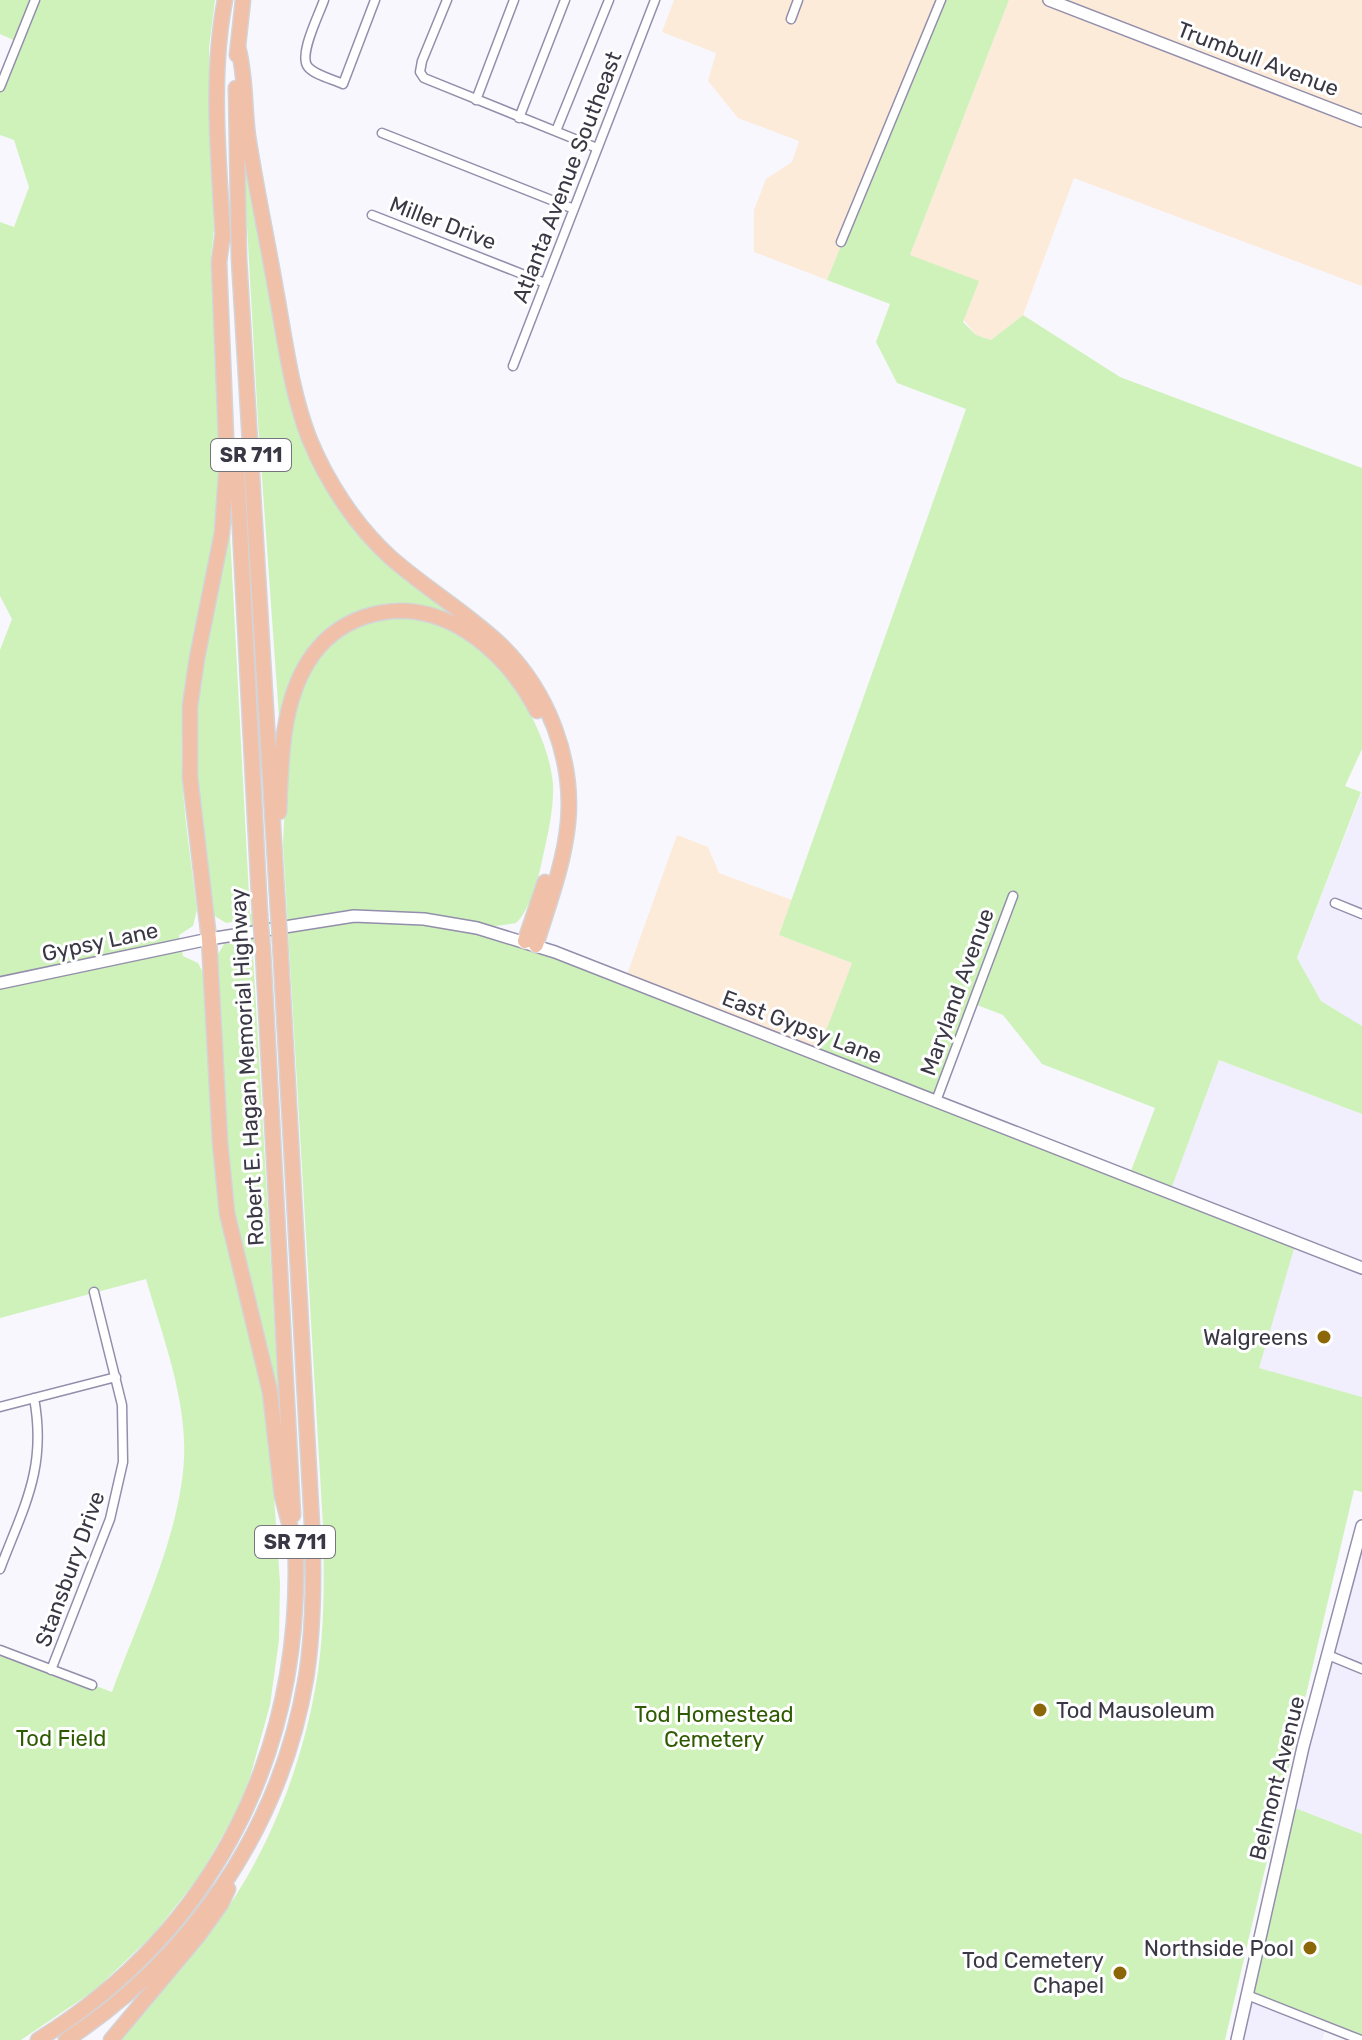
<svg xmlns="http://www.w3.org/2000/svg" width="1362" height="2040" viewBox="0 0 1362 2040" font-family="Rubik,sans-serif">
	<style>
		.built { fill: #f1effe }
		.industrial { fill: #fdebda }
		.green { fill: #cff2bb; fill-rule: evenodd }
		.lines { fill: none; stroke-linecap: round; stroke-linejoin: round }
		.street-casing { stroke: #938eab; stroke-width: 11 }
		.secondary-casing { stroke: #938eab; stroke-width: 14 }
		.highway-casing { stroke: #d4d3d6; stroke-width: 17 }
		.street { stroke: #fff; stroke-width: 8 }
		.secondary { stroke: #fff; stroke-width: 11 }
		.highway { stroke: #f1c0a8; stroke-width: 14 }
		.highway-bridge-casing { stroke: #d4d3d6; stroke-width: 17; stroke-linecap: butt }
		.highway-bridge { stroke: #f1c0a8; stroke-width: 14 }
		.poi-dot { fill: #8b6707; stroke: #fff; stroke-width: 3 }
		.labels { text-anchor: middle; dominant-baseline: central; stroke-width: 6; stroke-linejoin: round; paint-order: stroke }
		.shield { fill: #fff; stroke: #75747c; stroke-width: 2 }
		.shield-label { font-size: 20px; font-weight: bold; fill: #3a3844 }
		.street-label { font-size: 22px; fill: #3a3844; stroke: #fff }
		.poi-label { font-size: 22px; fill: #3a3844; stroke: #fff; text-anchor: end }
		.park-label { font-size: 22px; fill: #2e5b01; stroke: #fff }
	</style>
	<rect width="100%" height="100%" fill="#f8f7fd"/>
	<!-- built -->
	<path class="built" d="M1362 792V1026L1321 1001 1297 958Z
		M1219 1060 1362 1114V1397L1258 1368 1170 1192Z
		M1362 1526V1834L1290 1806Z
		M1247 1995 1327 2026 1322 2040H1237Z"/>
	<!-- industrial -->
	<path class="industrial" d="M674 0H941L827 280 754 252V210L766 179 792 162 799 141 738 118 708 81 716 53 662 32Z
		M1009 0H1362V286L1074 178 1023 315 991 340 976 335 910 255Z
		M677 835 708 847 719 873 792 900 779 935 852 963 817 1055 625 980Z"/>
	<!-- green -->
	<path class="green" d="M0 0H215L209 48 214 229 211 258C216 349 223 440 215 531 210 589 191 646 184 705 176 773 189 842 197 910L193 926 179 935 183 956 198 963 205 976 222 1218 269 1424 280 1583 279 1640 270 1705 250 1777 235 1814 199 1877 153 1935 95 1990 21 2040H0V1650L112 1692C139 1618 188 1519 184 1440 182 1386 161 1331 146 1279L0 1318V650L12 619 0 596V222L14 227 29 187 14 140 0 135V87L18 42 0 34Z
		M941 0H1009L910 255 979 281 963 322 976 335 991 340 1023 315 1120 377 1362 468V749L1345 786 1361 792 1297 958 1321 1001 1362 1026V1114L1219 1060 1170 1192 1296 1242 1259 1368 1362 1397V1492L1354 1490 1225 2040H119C149 2002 184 1967 213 1928 267 1858 303 1765 317 1678 325 1627 324 1577 323 1526L283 845C286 791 283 733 304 683 316 652 342 628 374 622 383 620 394 616 403 616 479 614 547 717 553 784 554 808 548 834 543 856 539 876 531 909 516 923L489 927 817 1054 852 963 779 935 966 409 897 383 876 342 890 304 827 280ZM972 1003 1003 1015 1042 1064 1155 1108 1129 1176 937 1101Z
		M247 153 287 377 335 497 455 614 453 617 421 607 331 629 280 731 258 422 243 154Z
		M230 533 250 914H260L263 952 253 954 279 1401H276L231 1214 215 959 224 944 252 940 250 919 226 923 213 915 196 776V741L198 683 227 534Z
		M1290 1806 1362 1834V2040L1247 1995Z"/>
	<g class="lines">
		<defs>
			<path id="street" d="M324 0C319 15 298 55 308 67 316 76 333 79 343 84L375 0
				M447 0 422 61 420 72 424 78 597 148
				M791 19 798 0
				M0 87 35 0
				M476 100 514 0
				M519 118 565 0
				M556 131 609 0
				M382 133 574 209
				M372 215 545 283
				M841 242 941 0
				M513 366 655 0
				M1335 903 1362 914
				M936 1101 1013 896
				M0 1407 116 1377
				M0 1569C24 1506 47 1468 34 1398
				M0 1650 92 1685
				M1328 1655 1362 1669
				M51 1670 110 1519 123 1462 122 1405 94 1292
				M1247 1995 1361 2040"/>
			<path id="secondary" d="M1049 0 1362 121
				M0 983 209 939 354 916 424 919 477 928 555 952 1362 1268
				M1237 2040 1303 1747 1362 1526"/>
			<path id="highway" d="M238 47C246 77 244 106 248 136 256 188 267 239 276 291 285 340 291 391 309 438 327 482 355 525 390 557 426 589 469 614 503 647 548 692 574 759 568 823 564 864 548 906 536 945
				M237 55 243 0
				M236 88 239 259 278 910
				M223 232 219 262 227 462 222 533 197 658 190 706V777L209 939 220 1142 227 1213 270 1392 282 1496 295 1545
				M223 239C219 160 210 78 225 0
				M236 451 260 914
				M279 812C281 763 281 705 308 662 321 641 341 625 364 617 438 592 505 648 537 711
				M525 941 545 882
				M263 952 293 1515
				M38 2040C218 1928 306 1746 295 1536
				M66 2040C192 1958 281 1827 306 1678 314 1628 314 1576 312 1525L280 941
				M111 2040 198 1936 221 1904 228 1889"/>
		</defs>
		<!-- street casing -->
		<use href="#street" class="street-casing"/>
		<!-- secondary casing -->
		<use href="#secondary" class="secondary-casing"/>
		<!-- highway casing -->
		<use href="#highway" class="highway-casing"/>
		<!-- street -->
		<use href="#street" class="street"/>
		<!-- secondary -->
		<use href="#secondary" class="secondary"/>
		<!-- highway -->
		<use href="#highway" class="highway"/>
		<defs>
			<path id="highway-bridge" d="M278 910 280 941
				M260 914 263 952"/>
		</defs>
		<!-- highway-bridge casing -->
		<use href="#highway-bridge" class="highway-bridge-casing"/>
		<!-- highway-bridge -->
		<use href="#highway-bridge" class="highway-bridge"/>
	</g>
	<!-- markers -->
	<g class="poi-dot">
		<circle cx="1324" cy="1337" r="8"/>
		<circle cx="1040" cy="1710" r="8"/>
		<circle cx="1310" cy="1948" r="8"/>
		<circle cx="1120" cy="1973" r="8"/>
	</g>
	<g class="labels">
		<!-- shield labels -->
		<g class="shield">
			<rect x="211" y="439" width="80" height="32" rx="6"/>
			<rect x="255" y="1526" width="80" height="32" rx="6"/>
		</g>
		<g class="shield-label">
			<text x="251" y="455">SR 711</text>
			<text x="295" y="1542">SR 711</text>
		</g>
		<!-- street labels -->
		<g class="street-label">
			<text transform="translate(1258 59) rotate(21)">Trumbull Avenue</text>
			<text transform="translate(567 177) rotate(-69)">Atlanta Avenue Southeast</text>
			<text transform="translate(443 223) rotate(21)">Miller Drive</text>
			<text transform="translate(100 942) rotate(-12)">Gypsy Lane</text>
			<text transform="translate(957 992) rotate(-70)">Maryland Avenue</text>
			<text transform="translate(802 1027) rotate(21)">East Gypsy Lane</text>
			<text transform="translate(247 1067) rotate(-93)">Robert E. Hagan Memorial Highway</text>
			<text transform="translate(70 1569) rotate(-70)">Stansbury Drive</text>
			<text transform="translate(1277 1778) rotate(-76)">Belmont Avenue</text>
		</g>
		<!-- poi labels -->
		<g class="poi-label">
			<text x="1308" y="1337">Walgreens</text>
			<text x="1056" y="1710" text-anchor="start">Tod Mausoleum</text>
			<text x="1294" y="1948">Northside Pool</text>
			<text x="1104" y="1960">Tod Cemetery<tspan x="1104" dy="25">Chapel</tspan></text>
		</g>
		<!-- park labels -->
		<g class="park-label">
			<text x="714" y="1714">Tod Homestead<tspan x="714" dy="25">Cemetery</tspan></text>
			<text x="61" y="1738">Tod Field</text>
		</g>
	</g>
</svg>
